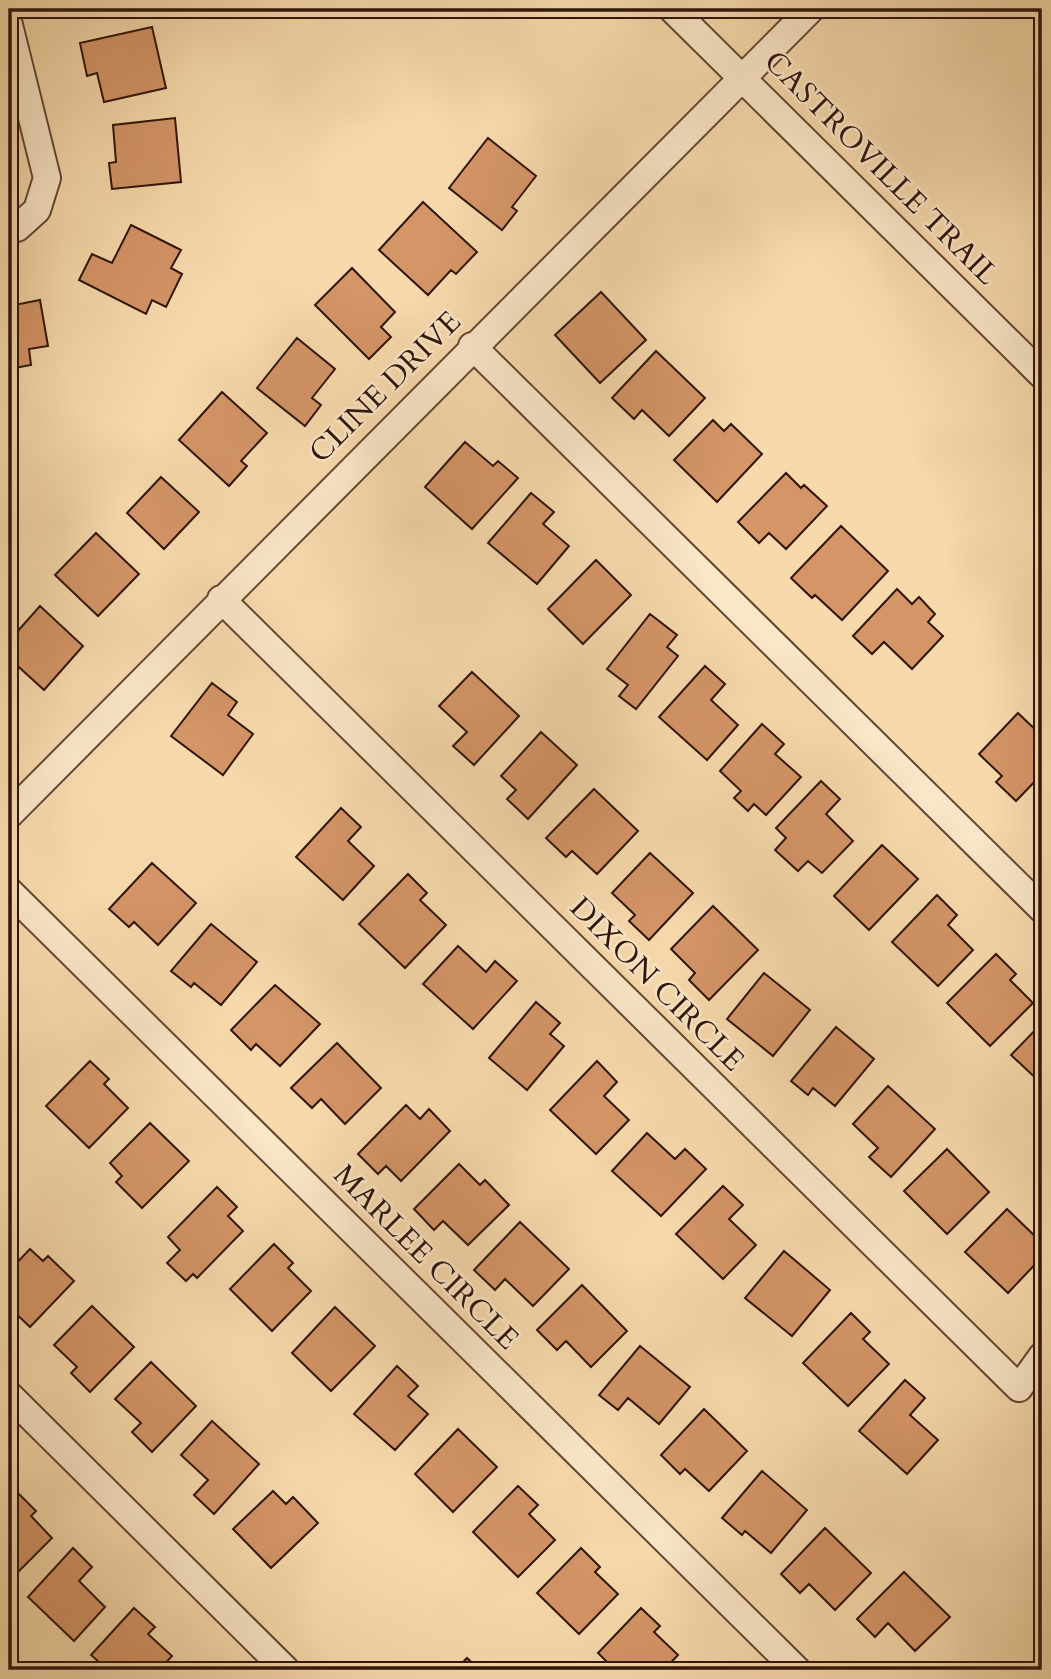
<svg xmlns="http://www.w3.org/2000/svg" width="1051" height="1679" viewBox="0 0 1051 1679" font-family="Cardo,serif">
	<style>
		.building { fill: #d49567; stroke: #2f150a; stroke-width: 2 }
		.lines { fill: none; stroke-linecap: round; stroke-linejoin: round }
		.minor-casing { stroke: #614632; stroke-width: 30 }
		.minor { stroke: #fae6c8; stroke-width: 26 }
		.labels { text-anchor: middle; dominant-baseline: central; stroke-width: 5; stroke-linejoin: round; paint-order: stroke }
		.street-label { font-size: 30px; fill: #2f150a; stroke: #fae6c8 }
	</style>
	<rect width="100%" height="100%" fill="#f7d9ab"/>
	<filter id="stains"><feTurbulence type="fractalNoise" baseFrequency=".00286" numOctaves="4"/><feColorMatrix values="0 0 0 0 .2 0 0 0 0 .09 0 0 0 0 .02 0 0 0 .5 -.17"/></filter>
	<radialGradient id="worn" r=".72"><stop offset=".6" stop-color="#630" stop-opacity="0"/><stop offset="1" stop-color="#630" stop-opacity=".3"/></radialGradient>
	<!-- building -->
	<path class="building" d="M152 27 166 88 104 102 97 73 87 76 80 43Z
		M175 118 181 182 112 189 109 163 116 162 113 125Z
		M488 138 536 176 512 207 517 211 502 230 449 188Z
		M423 202 477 252 456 274 451 270 428 295 379 250Z
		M131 225 181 250 171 268 182 274 166 307 152 300 146 314 79 280 92 254 112 263Z
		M352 268 395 312 381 327 391 337 369 359 315 305Z
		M601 292 646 340 600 383 555 335Z
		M40 300 48 346 29 349 31 365 9 369V306Z
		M297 338 335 369 312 398 321 405 305 426 257 388Z
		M656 351 705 398 669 436 642 410 634 419 612 398Z
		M222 392 267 433 241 461 247 466 229 486 179 440Z
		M713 420 724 431 731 424 762 454 717 502 674 460Z
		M465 442 493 466 498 461 518 478 472 529 425 487Z
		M786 473 801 488 804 485 827 506 786 549 769 533 759 543 738 522Z
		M161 477 199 512 164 549 127 513Z
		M531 493 554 512 543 524 569 546 537 584 488 543Z
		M841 526 888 571 842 620 815 595 812 598 791 578Z
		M96 533 139 574 98 616 55 575Z
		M596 560 631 595 583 644 548 609Z
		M897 589 912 604 919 597 935 614 928 622 943 636 912 669 884 642 872 654 853 636Z
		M40 606 83 646 44 690 9 658V641Z
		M650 614 677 635 667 647 678 656 636 709 619 696 628 685 607 669Z
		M705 666 725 684 711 700 738 725 707 760 659 717Z
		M472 672 519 716 474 765 453 746 467 732 439 706Z
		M212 683 237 702 228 715 253 734 223 775 171 736Z
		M1018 713 1042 736V774L1016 801 996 782 1002 776 979 754Z
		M762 724 784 744 775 754 801 777 766 815 754 804 748 811 734 798 741 791 720 771Z
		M541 732 577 765 528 819 507 799 516 790 501 776Z
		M821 781 840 799 826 814 853 841 822 873 808 861 798 871 775 850 786 838 776 828Z
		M594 789 638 831 597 874 572 851 566 857 546 838Z
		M341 808 361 827 348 841 374 866 343 900 296 857Z
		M882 845 918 879 869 930 834 896Z
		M650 853 693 893 649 940 629 921 635 915 612 893Z
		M152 863 196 903 158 945 134 922 129 927 109 909Z
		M408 874 427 893 420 900 446 925 405 968 359 924Z
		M937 895 957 915 948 925 973 950 938 986 892 942Z
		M713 906 758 950 709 1000 689 980 695 973 671 949Z
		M211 924 257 962 221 1005 194 983 191 987 171 971Z
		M458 946 486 972 495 961 517 981 473 1029 423 984Z
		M996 954 1016 974 1010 980 1033 1003 990 1046 947 1003Z
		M764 973 810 1010 773 1056 727 1019Z
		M275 985 320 1024 280 1066 256 1044 251 1050 231 1030Z
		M536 1002 560 1023 550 1034 564 1046 527 1090 489 1058Z
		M1042 1023V1084L1011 1055Z
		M836 1027 874 1059 835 1106 813 1088 808 1095 791 1081Z
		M337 1043 381 1088 345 1124 321 1099 312 1108 291 1088Z
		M90 1061 109 1079 104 1084 128 1108 89 1148 46 1106Z
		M597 1061 617 1082 604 1096 629 1120 596 1154 550 1110Z
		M888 1086 935 1129 891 1177 869 1157 878 1148 853 1124Z
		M406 1105 420 1119 429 1109 450 1131 401 1181 386 1166 378 1174 358 1154Z
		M150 1123 189 1161 142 1208 116 1182 122 1176 110 1163Z
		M647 1133 675 1159 685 1149 706 1169 661 1216 612 1171Z
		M947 1149 989 1192 947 1234 904 1191Z
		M459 1164 480 1185 485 1180 509 1205 468 1245 443 1221 434 1230 414 1209Z
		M723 1186 743 1205 729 1219 756 1245 723 1279 676 1234Z
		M217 1187 237 1207 228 1216 243 1231 197 1278 193 1274 186 1281 167 1263 180 1250 168 1237Z
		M1007 1209 1042 1243V1257L1008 1293 965 1252Z
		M520 1222 569 1269 533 1306 505 1279 495 1290 474 1270Z
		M274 1244 293 1263 288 1268 311 1291 272 1331 230 1289Z
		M30 1249 43 1261 48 1256 74 1281 30 1327 9 1307V1271Z
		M784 1251 830 1290 792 1336 745 1298Z
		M582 1285 627 1331 591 1367 566 1341 557 1350 537 1330Z
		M92 1306 134 1347 90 1392 71 1373 77 1367 54 1345Z
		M335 1307 375 1346 331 1391 292 1353Z
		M851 1313 870 1332 863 1339 889 1364 848 1406 803 1363Z
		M640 1346 690 1387 659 1424 628 1398 618 1410 599 1395Z
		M151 1362 196 1406 152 1452 132 1432 141 1423 115 1399Z
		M397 1366 418 1386 408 1396 428 1414 395 1450 354 1414Z
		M905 1380 925 1398 910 1415 938 1440 907 1474 859 1431Z
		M704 1409 747 1451 709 1491 685 1469 680 1474 661 1455Z
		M212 1421 259 1464 214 1514 194 1495 208 1480 181 1455Z
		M458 1429 497 1467 453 1512 415 1474Z
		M762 1471 807 1510 771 1553 745 1531 742 1535 722 1518Z
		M518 1486 538 1505 529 1514 555 1540 518 1577 473 1532Z
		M16 1491 36 1511 31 1516 52 1538 13 1577 9 1573V1498Z
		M273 1491 286 1504 293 1497 318 1523 271 1568 233 1529Z
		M825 1528 871 1573 835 1610 809 1584 800 1593 781 1574Z
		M73 1548 92 1567 79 1581 105 1607 74 1641 28 1597Z
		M581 1548 600 1567 595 1572 618 1594 579 1634 537 1593Z
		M904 1572 950 1617 915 1651 888 1623 875 1637 857 1619Z
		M134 1608 155 1627 148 1634 172 1656 159 1670H108L91 1655Z
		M641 1608 660 1626 654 1632 678 1655 664 1670H609L612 1667 598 1653Z
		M467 1658 480 1670H455Z"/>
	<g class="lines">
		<defs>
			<path id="minor" d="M672 9 1042 375
				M9 25 47 178 37 210 17 228 9 230
				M472 346 1042 909
				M221 599 1019 1388 1042 1356
				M9 815 811 9
				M9 891 797 1670
				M9 1395 286 1670"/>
		</defs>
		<!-- minor casing -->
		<use href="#minor" class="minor-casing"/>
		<!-- minor -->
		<use href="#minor" class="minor"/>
	</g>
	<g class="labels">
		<!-- street labels -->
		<g class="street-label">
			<text transform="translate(881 168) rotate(45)">CASTROVILLE TRAIL</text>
			<text transform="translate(385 387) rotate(-45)">CLINE DRIVE</text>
			<text transform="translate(657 984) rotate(45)">DIXON CIRCLE</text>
			<text transform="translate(426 1257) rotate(45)">MARLEE CIRCLE</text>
		</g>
	</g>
	<!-- margin -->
	<rect width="1051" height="1679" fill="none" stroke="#f7d9ab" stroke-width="35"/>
	<rect x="10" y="10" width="1030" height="1658" fill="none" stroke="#2f150a" stroke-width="3.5"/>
	<rect x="18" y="18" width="1016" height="1644" fill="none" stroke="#2f150a" stroke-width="2"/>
	<rect width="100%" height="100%" filter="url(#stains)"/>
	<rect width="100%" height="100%" fill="url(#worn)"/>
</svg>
